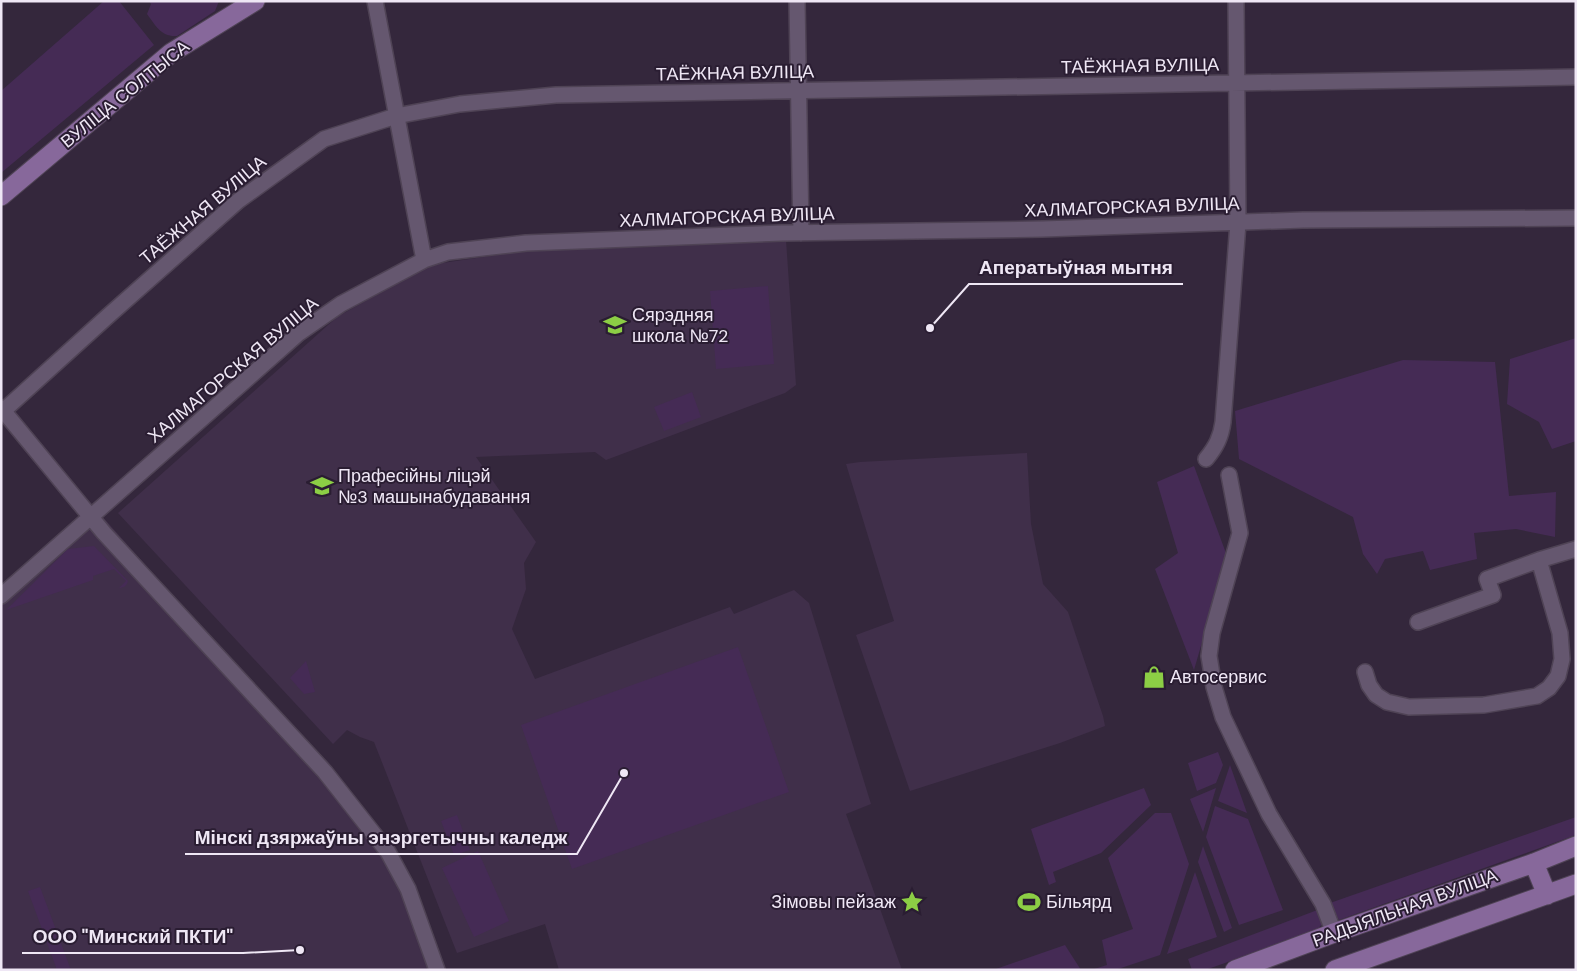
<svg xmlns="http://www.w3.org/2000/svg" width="1577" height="971" viewBox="0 0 1577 971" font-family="'DM Sans',sans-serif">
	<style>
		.built { fill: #402f4a }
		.green { fill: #452b55 }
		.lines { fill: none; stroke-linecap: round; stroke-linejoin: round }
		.minor-casing { stroke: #4f4355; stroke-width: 18 }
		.major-casing { stroke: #4f4355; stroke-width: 21 }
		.minor { stroke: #65576f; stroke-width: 15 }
		.major { stroke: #87689b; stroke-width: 19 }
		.labels { text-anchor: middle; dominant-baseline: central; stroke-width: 4; stroke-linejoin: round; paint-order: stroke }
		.street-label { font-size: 18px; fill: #efe7f5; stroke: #2a1d32 }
		.poi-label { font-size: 18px; fill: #efe7f5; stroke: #2a1d32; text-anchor: start }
		.leader { fill: none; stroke: #efe7f5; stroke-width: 2 }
		.callout-dot { fill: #efe7f5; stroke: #2a1d32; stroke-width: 2 }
		.callout-label { font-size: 19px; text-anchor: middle; font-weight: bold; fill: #efe7f5; stroke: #2a1d32; stroke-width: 4; stroke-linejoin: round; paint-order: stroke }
	</style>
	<rect width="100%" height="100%" fill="#34273c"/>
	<!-- built -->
	<path class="built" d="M786 240 796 385 785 393 606 460 595 452 476 457 536 542 524 563 526 589 512 629 535 679 730 607 734 614 794 590 809 603 871 804 846 814 902 970H559L545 924 457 953 374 742 360 737 347 730 333 744 118 513 337 317 429 265 523 251 652 247Z
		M1027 453 1031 524 1043 584 1068 612 1103 716 1105 726 1060 743 910 791 856 635 894 621 846 464 860 462Z
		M101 515 286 723 400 872 438 970H1V604Z"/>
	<!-- green -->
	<path class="green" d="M104 1H119L154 45 1 173V91Z
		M149 1H219L215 11 177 36C161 37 156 26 147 14L151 4Z
		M768 286 774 364 716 369 710 291Z
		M1576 338V441L1552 449 1539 422 1507 404 1510 359Z
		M1403 360 1495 362 1509 496 1556 492 1555 537 1516 529 1474 533 1477 559 1430 570 1423 551 1385 559 1377 574 1363 554 1353 517 1239 459 1235 411Z
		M692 392 701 417 664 431 654 407Z
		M1194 466 1227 556 1194 670 1155 569 1178 553 1157 482Z
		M94 546 128 581C127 586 123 588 119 588L126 581 114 569 93 576V580L6 610 68 549Z
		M738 647 789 792 572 869 521 725Z
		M306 661 315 692 304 694 290 678Z
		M1218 752 1223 765 1216 783 1197 791 1188 763Z
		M1230 765 1247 813 1218 801Z
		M1144 788 1151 805 1101 853 1053 872 1056 882 1049 885 1031 829Z
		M1216 788 1203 832 1190 799Z
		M1215 806 1248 819 1283 910 1239 925 1206 837Z
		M1155 813H1171L1189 864 1160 955 1115 970H1091L1107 965 1102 940 1133 929 1108 858Z
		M457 815 470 850 454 855 441 821Z
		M1576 817V835L1339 920 1330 903Z
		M1203 846 1232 928 1224 932 1198 862Z
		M478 851 509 921 474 937 442 868Z
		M1195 872 1217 937 1167 954Z
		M40 887 71 970H57L28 891Z
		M1320 909 1323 923 1316 931 1205 970H1192L1188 959Z
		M1065 945 1081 970H993Z"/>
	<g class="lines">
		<defs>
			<path id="minor" d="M375 1 424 260
				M797 1 801 233
				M1 408 104 533 325 772 388 852 408 889 437 970
				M1 413 108 316 238 201 324 139 396 116 460 104 556 95 1576 77
				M1206 459C1216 447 1221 437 1223 422L1238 223 1236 1
				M1229 475 1240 533 1212 633 1209 656 1214 687 1223 717 1269 814 1323 904 1334 933
				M1 596 299 333 341 304 424 260 448 252 526 243 782 233 1043 229 1303 220 1576 218
				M1418 622 1493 595 1487 579 1539 560 1576 549
				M1365 672 1369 685 1376 695 1387 702 1409 707 1484 705 1537 696 1549 688 1558 676 1562 659 1560 633 1539 560"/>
			<path id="major" d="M1 196 171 53 255 1
				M1534 863 1547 895
				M1235 970 1334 933 1534 863 1576 846
				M1335 970 1576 884"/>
		</defs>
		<!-- minor casing -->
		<use href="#minor" class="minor-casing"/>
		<!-- major casing -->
		<use href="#major" class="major-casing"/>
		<!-- minor -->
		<use href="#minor" class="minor"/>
		<!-- major -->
		<use href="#major" class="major"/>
	</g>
	<!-- icons -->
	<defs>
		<symbol id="school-bare" viewBox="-9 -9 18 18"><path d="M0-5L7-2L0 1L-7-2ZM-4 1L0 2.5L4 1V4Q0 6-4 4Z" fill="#8cce45" stroke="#2a1d32" stroke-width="2.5" paint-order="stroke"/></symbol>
		<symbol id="university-bare" viewBox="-9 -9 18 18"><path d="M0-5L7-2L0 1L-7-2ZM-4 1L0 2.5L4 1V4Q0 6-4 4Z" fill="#8cce45" stroke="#2a1d32" stroke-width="2.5" paint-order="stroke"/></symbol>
		<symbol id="shop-bare" viewBox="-9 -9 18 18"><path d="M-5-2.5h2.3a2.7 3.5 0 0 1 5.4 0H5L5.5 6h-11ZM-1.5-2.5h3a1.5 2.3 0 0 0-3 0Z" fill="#8cce45" stroke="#2a1d32" stroke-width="2.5" paint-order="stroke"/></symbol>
		<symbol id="sight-bare" viewBox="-9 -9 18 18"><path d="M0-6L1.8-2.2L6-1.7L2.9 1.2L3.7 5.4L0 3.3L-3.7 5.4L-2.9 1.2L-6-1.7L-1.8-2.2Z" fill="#8cce45" stroke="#2a1d32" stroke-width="2.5" paint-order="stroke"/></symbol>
		<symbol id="stadium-bare" viewBox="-9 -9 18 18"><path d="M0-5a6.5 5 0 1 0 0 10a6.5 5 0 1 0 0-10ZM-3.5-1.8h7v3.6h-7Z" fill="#8cce45" stroke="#2a1d32" stroke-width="2.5" paint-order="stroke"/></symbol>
	</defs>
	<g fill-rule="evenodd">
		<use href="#school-bare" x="599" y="309" width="32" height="32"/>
		<use href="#university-bare" x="306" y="470" width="32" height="32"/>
		<use href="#shop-bare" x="1138" y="661" width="32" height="32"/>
		<use href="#sight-bare" x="896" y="886" width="32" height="32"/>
		<use href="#stadium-bare" x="1013" y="886" width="32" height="32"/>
	</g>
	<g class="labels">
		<!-- street labels -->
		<g class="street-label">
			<text transform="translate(1140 66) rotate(-1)">ТАЁЖНАЯ ВУЛІЦА</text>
			<text transform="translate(735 73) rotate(-1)">ТАЁЖНАЯ ВУЛІЦА</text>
			<text transform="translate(125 94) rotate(-39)">ВУЛІЦА СОЛТЫСА</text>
			<text transform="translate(1132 207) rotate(-2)">ХАЛМАГОРСКАЯ ВУЛІЦА</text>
			<text transform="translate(203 210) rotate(-40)">ТАЁЖНАЯ ВУЛІЦА</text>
			<text transform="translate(727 217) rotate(-2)">ХАЛМАГОРСКАЯ ВУЛІЦА</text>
			<text transform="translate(233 370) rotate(-40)">ХАЛМАГОРСКАЯ ВУЛІЦА</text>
			<text transform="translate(1405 908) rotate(-20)">РАДЫЯЛЬНАЯ ВУЛІЦА</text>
		</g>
		<!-- poi labels -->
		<g class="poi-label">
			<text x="632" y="315">Сярэдняя<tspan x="632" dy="21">школа №72</tspan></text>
			<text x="338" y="476">Прафесійны ліцэй<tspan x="338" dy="21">№3 машынабудавання</tspan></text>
			<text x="1170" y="677">Автосервис</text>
			<text x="896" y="902" text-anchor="end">Зімовы пейзаж</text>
			<text x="1046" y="902">Більярд</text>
		</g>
	</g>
	<!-- callouts -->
	<path class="leader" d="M930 328L969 284H1183M624 773L577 854H185M300 950L243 953H22"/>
	<g class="callout-dot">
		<circle cx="930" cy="328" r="5"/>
		<circle cx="624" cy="773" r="5"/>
		<circle cx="300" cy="950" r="5"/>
	</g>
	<g class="callout-label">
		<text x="1076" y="274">Аператыўная мытня</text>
		<text x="381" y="844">Мінскі дзяржаўны энэргетычны каледж</text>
		<text x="133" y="943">ООО "Минский ПКТИ"</text>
	</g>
	<!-- border -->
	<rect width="1577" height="971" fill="none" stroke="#efe7f5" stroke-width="5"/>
</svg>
